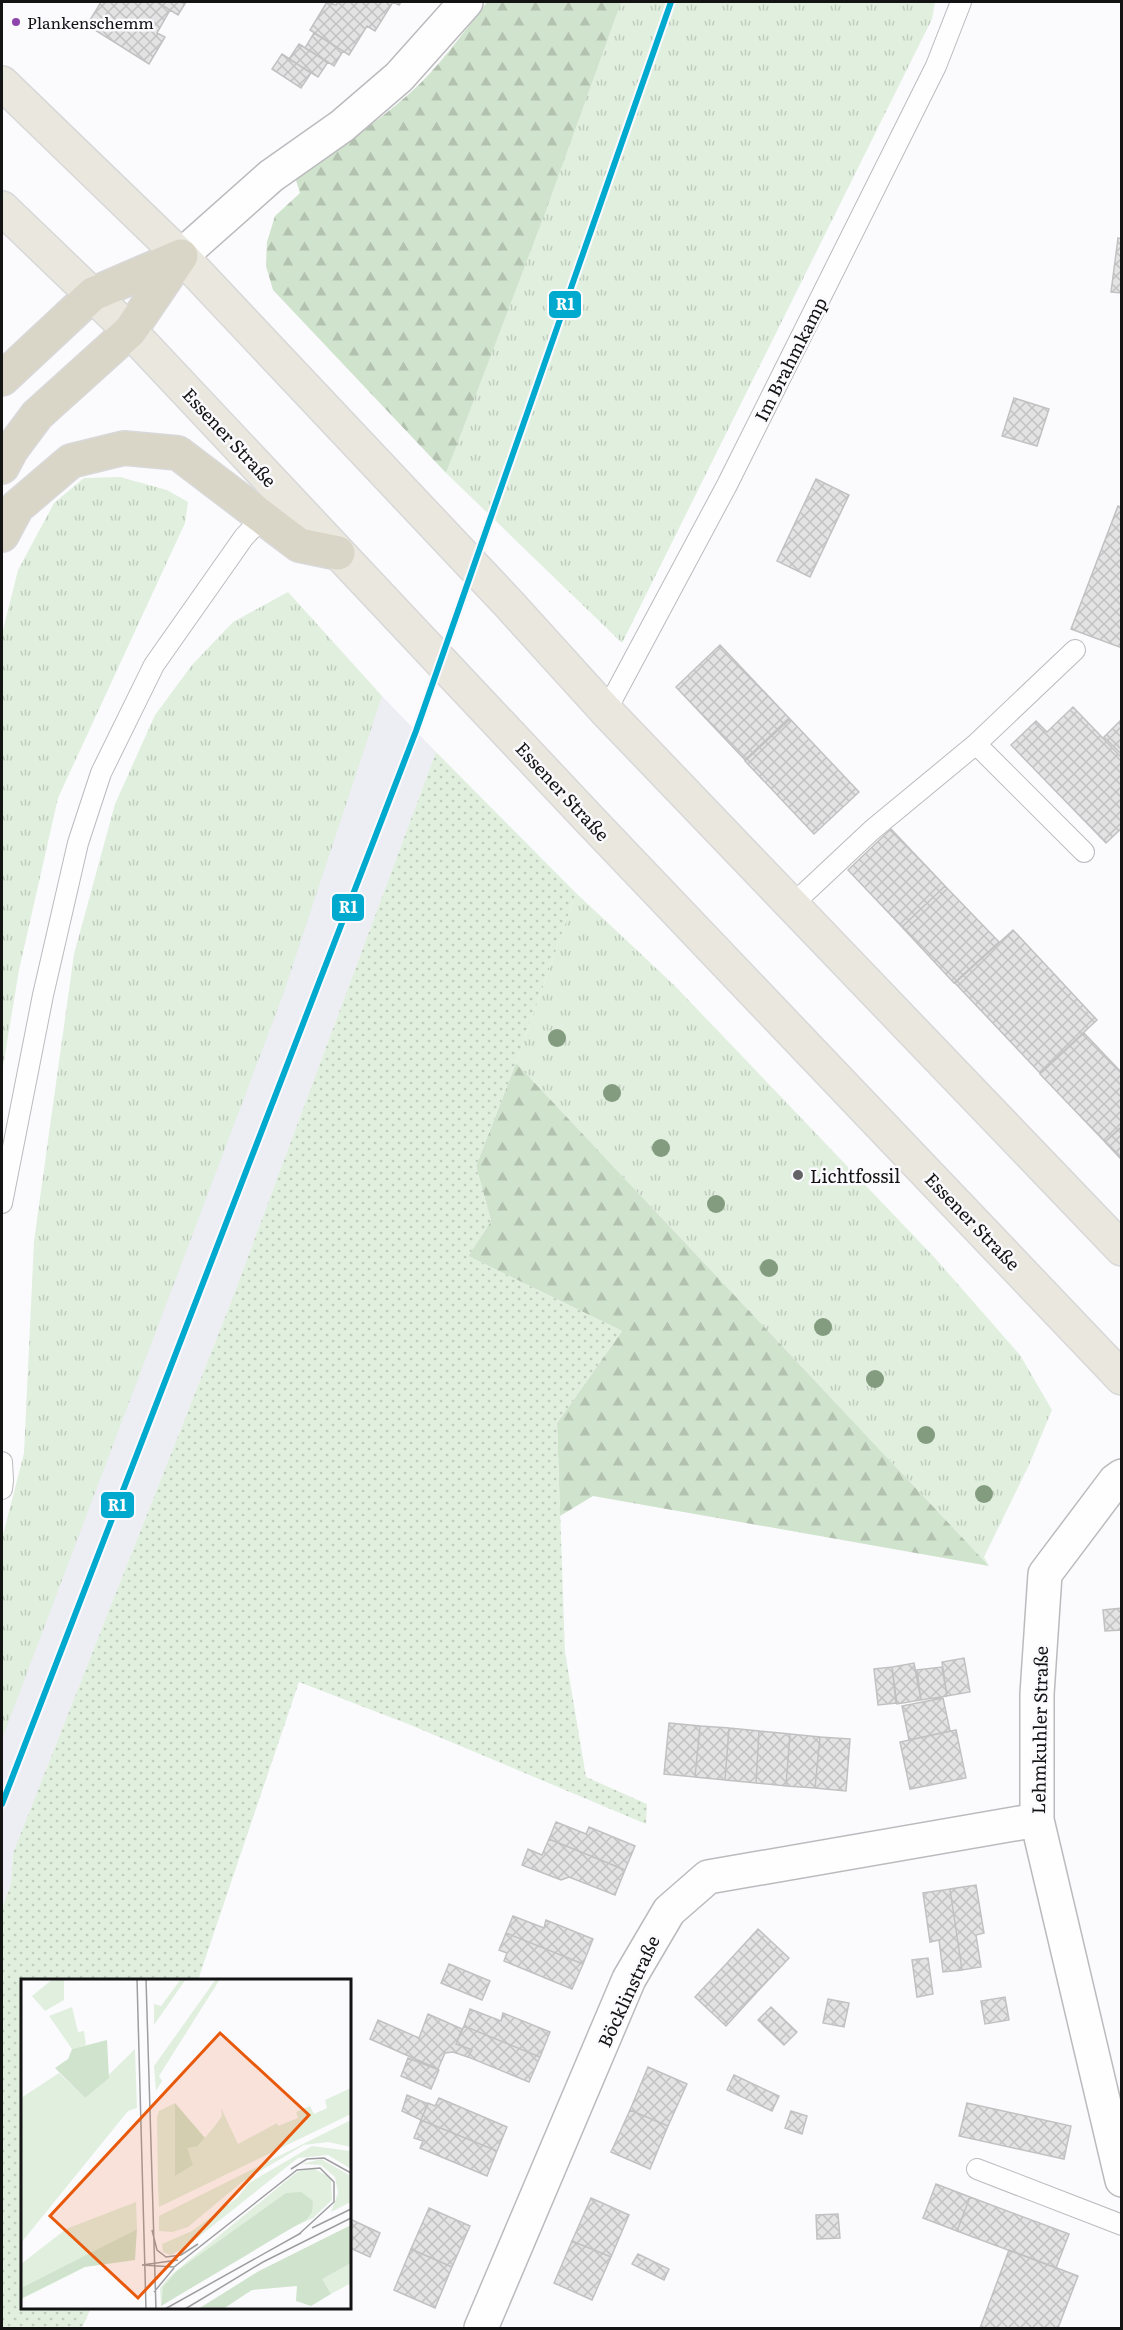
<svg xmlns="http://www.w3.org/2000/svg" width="1123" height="2330" viewBox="0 0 1123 2330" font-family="Literata,serif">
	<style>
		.built { fill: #ededf4 }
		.grass { fill: url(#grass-tufts) }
		.forest { fill: url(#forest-firs) }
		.park { fill: url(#park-dots) }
		.building { fill: url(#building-cross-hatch); stroke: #c2c1c2; stroke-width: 1.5 }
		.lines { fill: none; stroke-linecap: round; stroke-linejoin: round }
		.service-casing { stroke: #bbbbbe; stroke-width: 22 }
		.minor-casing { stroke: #bbbbbe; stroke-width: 36 }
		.primary-casing { stroke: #d8d8d9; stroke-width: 36 }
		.motorway-casing { stroke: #d8d8d9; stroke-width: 36 }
		.service { stroke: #fefeff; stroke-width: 20 }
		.minor { stroke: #fefeff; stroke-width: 33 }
		.primary { stroke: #e9e7de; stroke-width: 33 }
		.motorway { stroke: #dad6c7; stroke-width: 33 }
		.rail-1-casing { stroke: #fafaff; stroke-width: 10 }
		.rail-1 { stroke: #00a9ce; stroke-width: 6 }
		.tree { fill: #839b7e }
		.bus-dot { fill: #8e44ad; stroke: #fafaff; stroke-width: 2 }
		.poi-dot { fill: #646466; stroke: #fafaff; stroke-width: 2 }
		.labels { text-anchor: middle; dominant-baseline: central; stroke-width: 5; stroke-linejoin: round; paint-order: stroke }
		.bus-label { font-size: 16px; fill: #131314; stroke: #fafaff; text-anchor: start }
		.street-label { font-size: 18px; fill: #131314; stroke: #fafaff }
		.poi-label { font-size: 18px; fill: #131314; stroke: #fafaff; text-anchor: start }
		.inset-road { fill: none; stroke: #9e9ea0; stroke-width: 1.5 }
		.view { fill: #e8590c; fill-opacity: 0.15; stroke: #e8590c; stroke-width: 3 }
		.inset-edge { fill: none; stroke: #131314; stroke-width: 3 }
		.line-badge { stroke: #fafaff; stroke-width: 2 }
		.badge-label { font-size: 16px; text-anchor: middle; font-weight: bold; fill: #fff }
	</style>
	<defs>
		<pattern id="grass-tufts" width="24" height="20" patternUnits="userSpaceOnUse" patternTransform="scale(1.5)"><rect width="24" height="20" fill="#e1efdf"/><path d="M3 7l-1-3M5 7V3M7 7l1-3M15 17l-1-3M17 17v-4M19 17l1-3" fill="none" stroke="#c0ccbe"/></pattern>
		<pattern id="forest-firs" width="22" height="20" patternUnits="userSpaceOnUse" patternTransform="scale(1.5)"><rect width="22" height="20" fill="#d0e3cd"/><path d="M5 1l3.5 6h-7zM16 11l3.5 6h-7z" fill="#b2c2af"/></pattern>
		<pattern id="park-dots" width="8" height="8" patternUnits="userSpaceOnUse" patternTransform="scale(1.5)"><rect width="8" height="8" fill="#e1efdf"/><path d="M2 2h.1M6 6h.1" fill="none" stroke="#c0ccbe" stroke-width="1.8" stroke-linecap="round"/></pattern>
		<pattern id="building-cross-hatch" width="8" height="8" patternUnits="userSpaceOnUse" patternTransform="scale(1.5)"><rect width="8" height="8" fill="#e4e3e4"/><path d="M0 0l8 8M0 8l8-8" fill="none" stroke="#c3c2c3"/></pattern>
	</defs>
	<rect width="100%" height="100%" fill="#fbfbfe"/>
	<!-- built -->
	<path class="built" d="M382 696 436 752 233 1297 13 1853 11 1884 2 1908V1731Z"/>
	<!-- grass -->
	<path class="grass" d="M616 2H935L932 19 622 643 446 473Z
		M120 477 167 490 188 502 185 523 58 798 19 970 2 1073V634L18 570 54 503 84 478Z
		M288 592 382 696 283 995 2 1739V1539L24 1453 34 1241 74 954 115 804 155 715 192 665 233 622Z
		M576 893 675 986 934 1257 1020 1355 1052 1410 1029 1465 984 1557 989 1566 516 1063Z"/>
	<!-- forest -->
	<path class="forest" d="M487 2H621L545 213 446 473 273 290 266 266 267 242 275 216 300 193 295 177C335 151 374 125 410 93 439 67 463 33 487 2Z
		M516 1063 989 1566 593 1496 560 1516 557 1423 622 1331 468 1256 491 1221 476 1166Z"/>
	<!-- park -->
	<path class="park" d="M436 752 576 893 516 1063 476 1166 491 1221 468 1256 622 1331 557 1423 565 1652 586 1777 647 1804 646 1824 408 1724 299 1682 198 1980H22V2308H91L82 2328H2V1908L11 1884 13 1853 233 1297Z"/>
	<!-- building -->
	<path class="building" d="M101 2H157L170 10 157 33 165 37 149 64 87 25Z
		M157 2H186L178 15Z
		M327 2 336 5 338 2H401L399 5 393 2 375 31 367 26 349 55 310 30Z
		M314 33 343 51 334 66 305 48Z
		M299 44 328 62 318 77 289 59Z
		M282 54 311 73 301 88 272 69Z
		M1118 238 1122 239V293L1111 292Z
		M1014 398 1049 409 1037 446 1002 436Z
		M816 479 849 495 810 577 777 561Z
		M1118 506 1122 508V648L1071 629Z
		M720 645 789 718 745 760 676 687Z
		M1073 707 1122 758V828L1106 843 1011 745 1036 721 1047 732Z
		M790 719 859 792 814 834 745 761Z
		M1122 719V755L1104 737Z
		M891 829 945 886 902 927 848 870Z
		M945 886 999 942 954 983 902 927Z
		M1013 930 1097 1020 1040 1073 955 983Z
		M1084 1033 1122 1073V1126L1105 1142 1040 1074Z
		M1122 1127V1160L1105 1142Z
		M1122 1608V1630L1105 1631 1103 1610Z
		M964 1658 970 1692 947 1696 942 1662Z
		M914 1663 921 1700 897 1704 892 1667Z
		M892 1667 896 1703 878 1705 874 1669Z
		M942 1667 947 1696 921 1700 917 1670Z
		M943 1698 950 1731 909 1740 902 1706Z
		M669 1723 700 1726 695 1777 664 1774Z
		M700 1726 729 1728 725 1780 695 1777Z
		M729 1728 759 1731 756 1783 725 1780Z
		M956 1730 966 1778 910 1789 900 1742Z
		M759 1731 790 1734 786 1786 756 1783Z
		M790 1734 820 1737 815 1788 786 1786Z
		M820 1737 850 1739 846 1791 815 1788Z
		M556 1822 586 1834 589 1827 635 1846 625 1870 549 1839Z
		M549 1839 625 1870 615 1895 569 1877 561 1880 522 1865 528 1849 542 1855Z
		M976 1885 984 1933 976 1935 981 1967 962 1970 950 1889Z
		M950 1889 962 1970 943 1972 939 1940 930 1942 923 1893Z
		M513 1916 544 1928 546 1920 593 1939 583 1964 506 1933Z
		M758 1929 789 1958 757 1992 727 1963Z
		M506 1933 583 1964 572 1989 504 1961 507 1953 499 1950Z
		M928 1958 933 1994 917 1997 912 1960Z
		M727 1963 757 1992 726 2026 695 1997Z
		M449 1964 490 1981 482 2000 441 1983Z
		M1005 1997 1009 2020 985 2024 981 2001Z
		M828 1999 849 2003 844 2027 823 2023Z
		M771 2007 797 2032 784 2045 758 2020Z
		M470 2009 501 2021 503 2013 550 2032 540 2057 464 2026Z
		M428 2014 462 2029 456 2044 472 2050 468 2057 453 2052 445 2053 438 2069 370 2039 378 2020 419 2038Z
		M464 2026 540 2057 529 2082 468 2057 472 2050 456 2044Z
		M408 2058 439 2070 431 2089 401 2076Z
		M648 2067 687 2084 668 2126 630 2110Z
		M734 2075 779 2096 772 2111 727 2090Z
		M407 2095 428 2104 421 2120 402 2111Z
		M439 2098 507 2127 497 2151 421 2120 428 2103 435 2106Z
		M967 2103 1071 2126 1064 2159 959 2136Z
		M630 2110 668 2126 650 2169 611 2152Z
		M791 2111 807 2116 802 2134 785 2128Z
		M421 2120 497 2151 487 2176 420 2148 423 2141 414 2138Z
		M936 2184 970 2197 957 2231 923 2218Z
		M970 2197 1069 2234 1056 2268 957 2231Z
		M591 2198 629 2215 611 2257 572 2241Z
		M429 2208 470 2226 452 2267 411 2249Z
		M838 2214 840 2238 817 2239 816 2215Z
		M350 2219 380 2233 370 2257 350 2248Z
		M572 2241 611 2257 592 2300 554 2283Z
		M411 2249 452 2267 435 2308 394 2290Z
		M1009 2250 1078 2276 1058 2328H980Z
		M638 2254 669 2269 664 2280 632 2264Z"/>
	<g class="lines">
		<defs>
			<path id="service" d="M606 711 727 485 936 66 961 2
				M976 744 1075 650
				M793 904 872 830 976 744 1084 852
				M2 1203 43 995 78 843 101 773 154 665 244 537 263 517
				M2 1462 3 1480 2 1489
				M977 2169 1122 2225"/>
			<path id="minor" d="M181 256 271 176 342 126 399 77 466 2
				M1122 1476 1115 1481 1045 1574 1037 1694V1820L1122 2180
				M481 2328 629 1979 669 1911 708 1877 1037 1820"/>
			<path id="primary" d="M2 83 181 256 509 604 606 711 1122 1249
				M2 208 130 331 590 820 1122 1378"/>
			<path id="motorway" d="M2 379 93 294 181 256
				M2 467 11 450 37 415 130 331 181 256
				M2 535 17 507 71 461 124 448 178 453 299 545 338 553"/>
		</defs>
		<!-- service casing -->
		<use href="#service" class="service-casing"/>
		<!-- minor casing -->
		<use href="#minor" class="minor-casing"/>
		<!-- primary casing -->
		<use href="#primary" class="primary-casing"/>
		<!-- motorway casing -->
		<use href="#motorway" class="motorway-casing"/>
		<!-- service -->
		<use href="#service" class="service"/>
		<!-- minor -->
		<use href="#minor" class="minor"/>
		<!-- primary -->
		<use href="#primary" class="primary"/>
		<!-- motorway -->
		<use href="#motorway" class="motorway"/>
		<defs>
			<path id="rail-1" d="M2 1804 416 731 671 2"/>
		</defs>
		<!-- rail-1 casing -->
		<use href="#rail-1" class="rail-1-casing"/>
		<!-- rail-1 -->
		<use href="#rail-1" class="rail-1"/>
	</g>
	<!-- trees -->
	<g class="tree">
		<circle cx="557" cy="1038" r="9"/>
		<circle cx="612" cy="1093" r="9"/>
		<circle cx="661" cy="1148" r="9"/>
		<circle cx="716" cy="1204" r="9"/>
		<circle cx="769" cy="1268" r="9"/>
		<circle cx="823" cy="1327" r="9"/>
		<circle cx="875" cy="1379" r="9"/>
		<circle cx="926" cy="1435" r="9"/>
		<circle cx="984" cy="1494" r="9"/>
	</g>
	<!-- markers -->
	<circle class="bus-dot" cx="16" cy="22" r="5"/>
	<circle class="poi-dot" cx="798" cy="1175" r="6"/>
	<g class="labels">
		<!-- bus labels -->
		<g class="bus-label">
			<text x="27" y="22">Plankenschemm</text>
		</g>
		<!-- street labels -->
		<g class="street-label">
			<text transform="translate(790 359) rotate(-63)">Im Brahmkamp</text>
			<text transform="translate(230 437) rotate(47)">Essener Straße</text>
			<text transform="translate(563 791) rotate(47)">Essener Straße</text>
			<text transform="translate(973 1221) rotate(46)">Essener Straße</text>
			<text transform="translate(1039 1730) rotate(-89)">Lehmkuhler Straße</text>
			<text transform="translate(628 1991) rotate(-65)">Böcklinstraße</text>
		</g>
		<!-- poi labels -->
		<g class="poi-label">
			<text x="810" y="1175">Lichtfossil</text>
		</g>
	</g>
	<!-- overview -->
	<g transform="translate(21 1979)">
		<rect width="330" height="330" fill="#fbfbfe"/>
		<path d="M160 0H165L133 46V25L140 27ZM195 0H199L138 97 141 102 135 112 133 87ZM51 28 57 53 63 52 65 66 51 70 28 37ZM114 70 116 129 107 132 0 264V119L38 94 64 119ZM154 124V198L137 207 136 138 138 132ZM330 141V168L307 163 283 166 221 203 167 248 151 253 138 252V237ZM291 167 330 172V190L307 176 277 179 165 268 150 276 142 273 141 265 171 252 216 219 228 204ZM300 180 330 197V223L310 233 317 214 314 198 300 186 281 185ZM292 189 310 199 311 221 292 239 142 308 140 327 139 309 150 296 276 193ZM115 223 116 250 0 309V285L45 250ZM330 284V304L310 315 300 300Z" fill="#e1efdf"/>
		<path d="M86 61 88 99 64 119 34 89 47 80 51 70ZM154 124 184 159 177 167 172 186 154 198ZM280 213 292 222 291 233 286 240 140 327 142 308 156 292 265 214ZM330 246V284L301 300 310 315 290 327 275 322 276 307 231 311 202 330H177L238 292ZM116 250 114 281 64 288 0 320V309Z" fill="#d0e3cd"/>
		<path d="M32 0H43V21L24 32 11 17ZM330 109V135L138 228 137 207 172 186 166 169 177 167 193 148 201 137 200 129 217 165 256 144 257 147 277 139 275 133 289 127 293 135 306 129 304 121Z" fill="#e1efdf"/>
		<path class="inset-road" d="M116 0 125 330M125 0 135 330M270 190 286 180 303 179 330 194M291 249 330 230M131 251 136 271 145 278 160 276 177 265M121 286 153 288 276 191 299 189 313 203V223L277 256M121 286 157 281M133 313 153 289M144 330 280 254M164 330 242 283 330 239"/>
		<path class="view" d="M199 54 288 136 117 319 29 237Z"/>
		<rect width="330" height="330" class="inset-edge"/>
	</g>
	<g class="line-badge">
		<rect x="548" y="290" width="34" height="29" rx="6" fill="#00a9ce"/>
		<rect x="331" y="893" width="34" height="29" rx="6" fill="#00a9ce"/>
		<rect x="100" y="1491" width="35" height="28" rx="6" fill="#00a9ce"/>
	</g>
	<g class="badge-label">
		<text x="565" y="310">R1</text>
		<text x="348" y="913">R1</text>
		<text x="117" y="1511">R1</text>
	</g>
	<!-- border -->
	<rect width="1123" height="2330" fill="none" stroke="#131314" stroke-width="6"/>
</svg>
